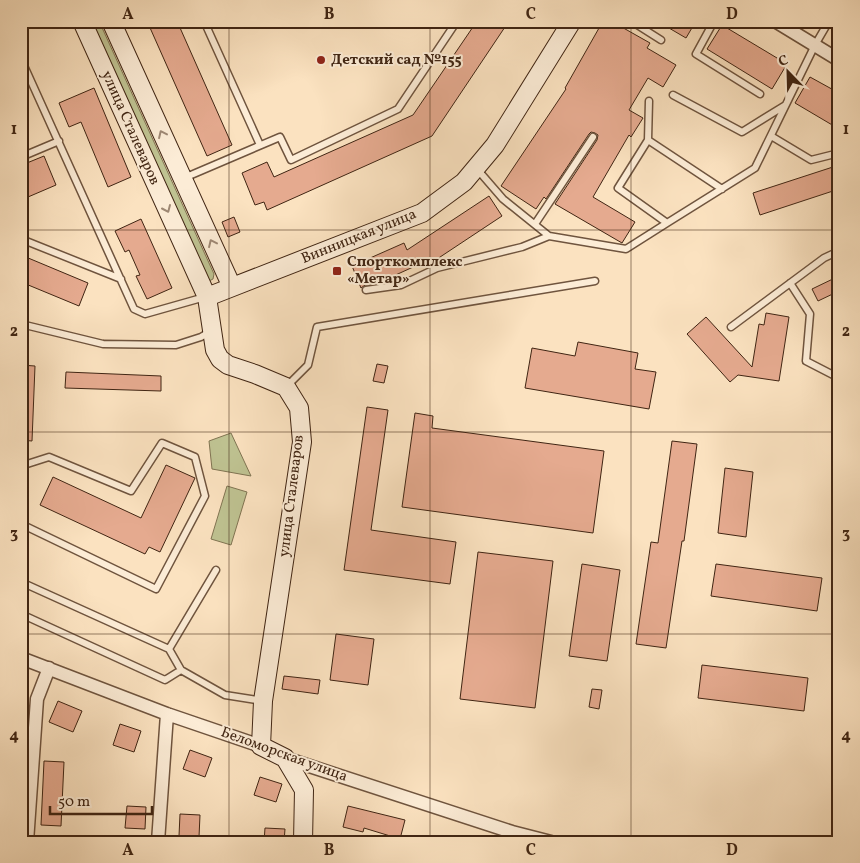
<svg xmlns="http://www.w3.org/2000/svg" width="860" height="863" viewBox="0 0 860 863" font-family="Vollkorn,serif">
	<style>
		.green { fill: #bfc392; stroke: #807452 }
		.building { fill: #e5aa8f; stroke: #402513 }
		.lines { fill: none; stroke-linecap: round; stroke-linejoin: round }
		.lane-casing { stroke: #6f543e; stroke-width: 9 }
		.street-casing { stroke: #6f543e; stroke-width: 15 }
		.secondary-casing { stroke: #402513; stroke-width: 20 }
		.lane { stroke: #fcecd6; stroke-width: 6 }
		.street { stroke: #fcecd6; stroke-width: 12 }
		.secondary { stroke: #fcecd6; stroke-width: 18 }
		.oneway { stroke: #9e8874 }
		.grid { fill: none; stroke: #402513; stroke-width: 1; stroke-opacity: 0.55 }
		.poi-dot { fill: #8f2418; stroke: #fcecd6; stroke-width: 2 }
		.labels { text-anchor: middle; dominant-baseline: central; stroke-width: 4; stroke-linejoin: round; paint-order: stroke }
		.poi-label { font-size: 15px; font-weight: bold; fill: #402513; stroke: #fcecd6; text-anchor: start }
		.street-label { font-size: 15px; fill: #402513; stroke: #fcecd6 }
		.neatline { fill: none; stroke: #402513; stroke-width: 2 }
		.grid-label { font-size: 16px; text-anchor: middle; font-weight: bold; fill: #402513 }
	</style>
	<rect width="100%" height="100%" fill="#fbe2c0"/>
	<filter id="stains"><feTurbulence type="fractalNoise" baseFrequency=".004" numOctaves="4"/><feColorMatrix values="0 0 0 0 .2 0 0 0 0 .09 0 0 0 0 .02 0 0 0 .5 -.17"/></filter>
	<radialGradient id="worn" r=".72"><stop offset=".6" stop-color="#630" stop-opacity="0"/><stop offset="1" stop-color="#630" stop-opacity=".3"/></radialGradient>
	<!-- green -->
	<path class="green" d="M86 21H99L214 274 213 279 207 282Z
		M231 433 251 476 212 469 209 441Z
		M227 486 247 492 231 545 211 539Z"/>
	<!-- building -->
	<path class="building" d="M147 21H177L232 145 207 156Z
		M477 21H509L432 136 267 210 264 202 255 205 242 173 267 162 274 177 413 115Z
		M603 21H611L650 43 647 48 676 65 663 87 648 78 629 110 643 118 631 137 629 135 593 197 635 222 622 243 555 204 597 140 598 135 595 133 591 132 589 134 546 199 544 197 536 209 501 186 566 89 565 88Z
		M657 21H696L686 38Z
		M722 25 787 64 772 89 707 49Z
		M810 77 839 93V129L795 103Z
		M94 88 131 177 108 187 81 122 69 127 59 103Z
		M44 156 56 185 21 200V176L26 174 22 165Z
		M839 165V189L760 215 753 193Z
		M489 196 502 216 425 267 422 263 378 283 365 285 361 288 352 266 404 243 407 250Z
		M234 217 240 232 228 237 222 222Z
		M141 219 172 288 147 299 136 276 140 275 129 250 125 252 115 231Z
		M21 255 88 283 79 306 21 282Z
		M839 276V291L818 301 812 289Z
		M766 313 789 317 779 381 738 375 730 382 687 334 706 317 752 367 759 324 764 325Z
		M578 342 638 353 635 369 656 372 649 409 525 388 532 348 575 356Z
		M377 364 388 366 384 383 373 381Z
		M21 365 35 366 32 441 21 440Z
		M66 372 161 376V391L65 388Z
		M367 407 388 410 371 530 456 542 450 584 344 570Z
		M415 413 433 416 432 428 604 451 593 533 402 507Z
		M672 441 697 444 684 541H682L666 648 636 644 651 542 658 543Z
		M166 465 195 478 160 552 149 547 145 554 40 505 53 477 141 518Z
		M725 468 753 472 746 537 718 533Z
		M478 552 553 561 535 708 460 699Z
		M582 564 620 570 607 661 569 656Z
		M716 564 822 578 817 611 711 596Z
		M336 634 374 639 368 685 330 680Z
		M702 665 808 678 804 711 698 698Z
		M284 676 320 680 318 694 282 689Z
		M592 689 602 690 599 709 589 707Z
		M58 701 82 711 73 732 49 722Z
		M120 724 141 731 134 752 113 745Z
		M190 750 212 758 205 777 183 769Z
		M44 761 64 762 61 826 41 825Z
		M260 777 282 784 276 802 254 795Z
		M127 806 146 807 145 829 125 828Z
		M348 806 405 820 400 839 364 828 363 832 343 827Z
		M180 814 200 815 199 837 179 836Z
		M265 828 285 829 284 842H264Z"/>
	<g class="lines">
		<defs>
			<path id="lane" d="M204 21 260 145
				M631 21 661 40
				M714 21 696 54 760 94
				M21 59 134 309 145 314 205 297
				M673 95 742 132 784 106
				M771 136 811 160 839 153
				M648 140 649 101
				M21 157 59 141
				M184 178 280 137 291 160 398 109 457 21
				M722 189 648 140 618 188 667 223 755 168 815 45 829 21
				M535 224 593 137
				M549 236 626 249 667 223
				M21 239 121 279
				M790 283 810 314 806 361 839 378
				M366 290 401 285 437 268 522 247 549 236 503 199 477 169
				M21 324 103 344 176 345 201 337 211 331
				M731 327 824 258 839 251
				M286 387 308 365 317 327 595 281
				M21 524 156 589 205 496 195 457 162 443 131 491 49 457 24 465
				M21 582 169 649 181 670
				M21 614 165 680 181 670 225 695 263 701
				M169 649 216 570"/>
			<path id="street" d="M775 21 839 60
				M21 658 167 714 261 746
				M285 758 512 832 551 842
				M27 842 37 699 49 668
				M158 842 167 714"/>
			<path id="secondary" d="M82 21 207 297 215 350 220 359 228 365 255 374 286 387 299 408 302 442 263 701 261 746 285 758 304 790 303 842
				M111 21 232 287
				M207 297 422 213 464 182 495 145 572 21"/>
		</defs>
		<!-- lane casing -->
		<use href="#lane" class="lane-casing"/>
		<!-- street casing -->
		<use href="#street" class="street-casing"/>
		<!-- secondary casing -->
		<use href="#secondary" class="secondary-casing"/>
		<!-- lane -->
		<use href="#lane" class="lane"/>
		<!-- street -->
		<use href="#street" class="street"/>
		<!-- secondary -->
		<use href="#secondary" class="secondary"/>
	</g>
	<!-- one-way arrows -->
	<defs><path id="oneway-chevron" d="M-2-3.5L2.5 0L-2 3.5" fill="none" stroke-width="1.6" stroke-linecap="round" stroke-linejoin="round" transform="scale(1.25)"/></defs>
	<g class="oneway">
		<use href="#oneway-chevron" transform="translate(162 134) rotate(-115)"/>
		<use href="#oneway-chevron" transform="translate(167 209) rotate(66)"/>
		<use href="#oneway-chevron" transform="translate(212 243) rotate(-115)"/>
	</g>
	<!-- grid -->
	<path class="grid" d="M229 21V842M430 21V842M631 21V842M21 230H839M21 432H839M21 634H839"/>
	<!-- markers -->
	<g class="poi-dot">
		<circle cx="321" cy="60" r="5"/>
		<rect x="332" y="266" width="10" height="10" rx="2.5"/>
	</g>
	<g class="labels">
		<!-- poi labels -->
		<g class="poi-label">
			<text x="331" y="60">Детский сад №155</text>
			<text x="347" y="262">Спорткомплекс<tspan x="347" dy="17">«Метар»</tspan></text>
		</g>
		<!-- street labels -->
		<g class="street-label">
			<text transform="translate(130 128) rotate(66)">улица Сталеваров</text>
			<text transform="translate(359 237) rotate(-22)">Винницкая улица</text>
			<text transform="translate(292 496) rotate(-83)">улица Сталеваров</text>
			<text transform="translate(284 755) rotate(20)">Беломорская улица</text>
		</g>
	</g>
	<!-- margin -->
	<rect width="860" height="863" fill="none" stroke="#fbe2c0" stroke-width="55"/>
	<!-- north arrow -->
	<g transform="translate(788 72) rotate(337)" stroke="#fcecd6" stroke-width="4" paint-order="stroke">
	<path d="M0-4L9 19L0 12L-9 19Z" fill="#402513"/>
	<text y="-8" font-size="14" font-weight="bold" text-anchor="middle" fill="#402513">С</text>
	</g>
	<!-- scale -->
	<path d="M50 806v8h102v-8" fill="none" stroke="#402513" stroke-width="2.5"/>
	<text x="58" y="806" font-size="15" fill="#402513" stroke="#fcecd6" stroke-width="4" paint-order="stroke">50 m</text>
	<rect x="28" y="28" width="804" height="808" class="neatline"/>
	<g class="grid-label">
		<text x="128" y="19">A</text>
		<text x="329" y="19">B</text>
		<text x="531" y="19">C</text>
		<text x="732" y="19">D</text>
		<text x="14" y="134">1</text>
		<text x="846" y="134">1</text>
		<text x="14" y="336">2</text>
		<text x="846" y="336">2</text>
		<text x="14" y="538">3</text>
		<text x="846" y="538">3</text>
		<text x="14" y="740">4</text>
		<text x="846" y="740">4</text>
		<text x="128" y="855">A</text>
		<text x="329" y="855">B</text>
		<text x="531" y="855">C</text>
		<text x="732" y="855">D</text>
	</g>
	<rect width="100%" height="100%" filter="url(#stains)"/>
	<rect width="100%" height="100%" fill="url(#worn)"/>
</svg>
